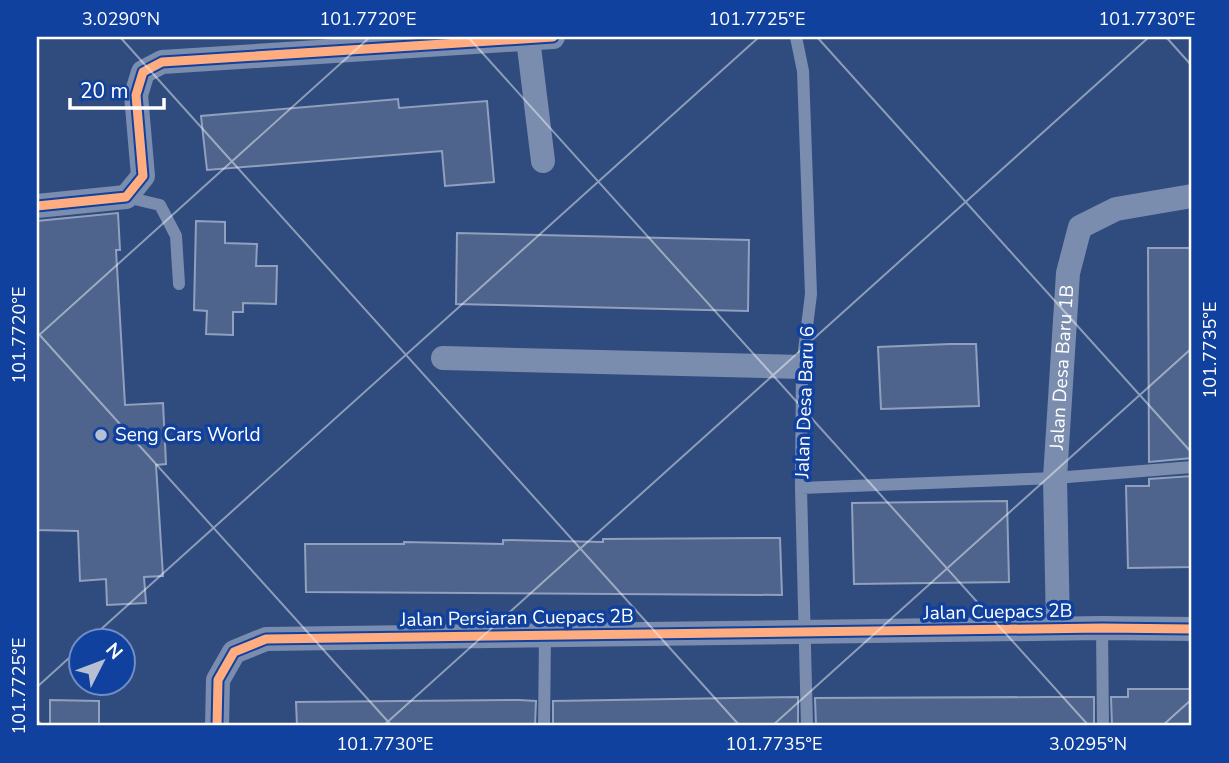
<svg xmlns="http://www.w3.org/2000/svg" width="1229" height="763" viewBox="0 0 1229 763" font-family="'Nunito Sans',sans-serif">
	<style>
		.building { fill: #4e648d; stroke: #90a0bd; stroke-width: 2 }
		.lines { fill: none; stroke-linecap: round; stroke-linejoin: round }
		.service { stroke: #7b8daf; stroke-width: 12 }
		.minor { stroke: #7b8daf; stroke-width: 24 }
		.cycleway-casing { stroke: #10419f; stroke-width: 13 }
		.cycleway { stroke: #ffac80; stroke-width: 9 }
		.ticks { fill: none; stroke: #fff; stroke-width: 2; stroke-opacity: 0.45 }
		.poi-dot { fill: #b7c0d2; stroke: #10419f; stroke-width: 2.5 }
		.labels { text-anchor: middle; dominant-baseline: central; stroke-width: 7; stroke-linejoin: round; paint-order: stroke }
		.street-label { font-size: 19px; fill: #fff; stroke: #10419f }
		.poi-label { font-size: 19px; fill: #fff; stroke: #10419f; text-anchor: start }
		.neatline { fill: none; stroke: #fff; stroke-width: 2.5 }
		.ticks-label { font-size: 18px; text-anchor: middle; fill: #fff }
	</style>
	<rect width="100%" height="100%" fill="#304c7f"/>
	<!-- building -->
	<path class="building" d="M398 99 399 108 487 101 494 182 445 186 442 151 207 170 201 116Z
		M118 213 120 250H116L125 405 163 403 166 464 156 465 163 576 144 577 146 603 107 605 106 579 80 581 78 531 37 530V221Z
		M196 221 225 222V243L257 244 256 266H277L276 304 243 303V312H233V335L206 334 207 311 194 310Z
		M457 233 749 240 748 311 456 304Z
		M1148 248H1192V458L1149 462Z
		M950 344H976L979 406 881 409 878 347Z
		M1192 476V567L1128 568 1126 486H1149V479Z
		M1007 501 1009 582 854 584 852 503Z
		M780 538 782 595 306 592 305 544H404V542L503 544V540L603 542V539Z
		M1128 689H1192V726H1112L1111 697H1128Z
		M798 697V726H553V701Z
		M1047 697H1094V726H816L815 698Z
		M50 700 99 701V726H50Z
		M519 700 536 701 535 726H297L296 702Z"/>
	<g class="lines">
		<!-- service -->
		<path class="service" d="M796 37 803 71 811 294 802 367 801 488 807 726
			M126 197 160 205 176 236 179 284
			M801 488 1055 478 1192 467
			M1102 628 1103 726
			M544 726 545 636"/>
		<!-- minor -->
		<g class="minor">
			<path d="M528 39 543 161"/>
			<path d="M37 206 126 197 143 176 136 95 143 72 162 62 553 37"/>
			<path d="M443 358 802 367"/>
			<path id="s1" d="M1058 628 1055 478 1068 273 1080 227 1116 209 1192 196"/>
			<path d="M217 726 218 680 234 652 266 639 1102 628 1192 629"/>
		</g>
		<defs>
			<path id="cycleway" d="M37 206 126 197 143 176 136 95 143 72 162 62 553 37
				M217 726 218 680 234 652 266 639 1102 628 1192 629"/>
		</defs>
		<!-- cycleway casing -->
		<use href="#cycleway" class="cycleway-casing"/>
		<!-- cycleway -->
		<use href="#cycleway" class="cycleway"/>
	</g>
	<!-- ticks -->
	<path class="ticks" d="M120 37 740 726M468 37 1089 726M817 37 1192 453M1166 37 1192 66M37 332 392 726M37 337 370 37M89 640 759 37M37 687 80 648M37 720 43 726M383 726 1149 37M772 726 1192 348M1162 726 1192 699"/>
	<!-- markers -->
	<circle class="poi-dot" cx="101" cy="435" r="7"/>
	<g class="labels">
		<!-- street labels -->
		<g class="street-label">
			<text stroke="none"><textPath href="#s1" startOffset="261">Jalan Desa Baru 1B</textPath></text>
			<text transform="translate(805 402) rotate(-88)">Jalan Desa Baru 6</text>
			<text transform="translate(998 612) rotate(-1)">Jalan Cuepacs 2B</text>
			<text transform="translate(517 618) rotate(-1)">Jalan Persiaran Cuepacs 2B</text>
		</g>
		<!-- poi labels -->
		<g class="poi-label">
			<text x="115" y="435">Seng Cars World</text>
		</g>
	</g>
	<!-- border -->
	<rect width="1229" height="763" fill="none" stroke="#10419f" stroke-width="77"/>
	<!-- north arrow -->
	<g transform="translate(102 662) rotate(48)"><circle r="33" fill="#10419f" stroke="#708dc5" stroke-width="2"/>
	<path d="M0-5L12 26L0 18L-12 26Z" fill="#b7c0d2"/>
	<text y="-10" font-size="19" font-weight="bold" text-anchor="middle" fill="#ffffff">N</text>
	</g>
	<!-- scale -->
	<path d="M70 98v10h94v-10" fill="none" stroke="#ffffff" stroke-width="3.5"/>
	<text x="80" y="98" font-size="21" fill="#ffffff" stroke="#10419f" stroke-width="5" paint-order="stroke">20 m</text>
	<rect x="38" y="38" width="1152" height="686" class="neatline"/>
	<g class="ticks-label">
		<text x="121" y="25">3.0290°N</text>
		<text x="368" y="25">101.7720°E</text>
		<text x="757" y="25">101.7725°E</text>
		<text x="1147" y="25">101.7730°E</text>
		<text transform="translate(19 335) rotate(-90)" y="6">101.7720°E</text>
		<text transform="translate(1210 350) rotate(-90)" y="6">101.7735°E</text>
		<text transform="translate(19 686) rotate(-90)" y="6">101.7725°E</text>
		<text x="385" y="750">101.7730°E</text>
		<text x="774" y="750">101.7735°E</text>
		<text x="1088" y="750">3.0295°N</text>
	</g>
</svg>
